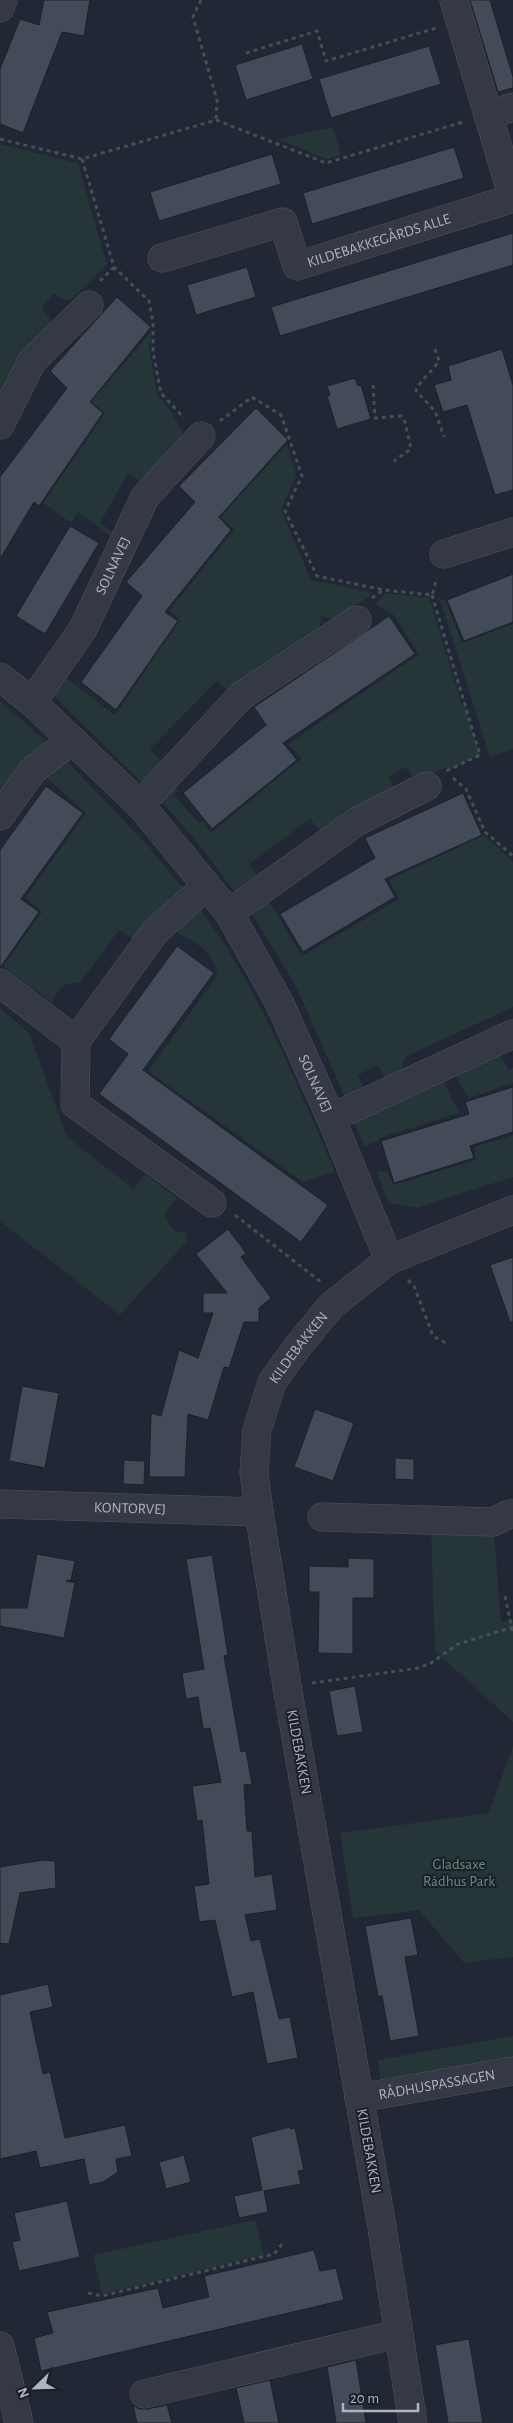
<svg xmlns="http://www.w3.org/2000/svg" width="513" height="2423" viewBox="0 0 513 2423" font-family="'Alegreya Sans',sans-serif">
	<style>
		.green { fill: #263538 }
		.building { fill: #434a58; stroke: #1c202b }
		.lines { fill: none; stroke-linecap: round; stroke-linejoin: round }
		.minor-casing { stroke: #4f545f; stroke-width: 29 }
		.path { stroke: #435055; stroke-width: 3; stroke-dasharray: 4 4; stroke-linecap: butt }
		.minor { stroke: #353945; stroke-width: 28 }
		.labels { text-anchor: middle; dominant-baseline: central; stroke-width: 4; stroke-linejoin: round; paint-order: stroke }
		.street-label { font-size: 15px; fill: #afb4c1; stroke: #1a1f29 }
		.park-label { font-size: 15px; fill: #698f77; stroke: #1a1f29 }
	</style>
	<rect width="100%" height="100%" fill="#212734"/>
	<!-- green -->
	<path class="green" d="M333 127 341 155 327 159 277 139Z
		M0 144 78 163 107 264 72 299 66 301 54 293 42 307 52 321 23 358 0 410Z
		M151 332 149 348 157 394 173 414 172 416 183 431 181 443 143 484 128 473 100 523 117 534 115 539 78 512 71 523 43 503 105 413 91 402Z
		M287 444 296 475 281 510 311 580 370 592V596L356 605 354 612 343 622 321 616 320 629 231 693 217 681 150 749 165 765 144 785 52 694 61 674 115 715 180 620 169 611 234 530 221 517Z
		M386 593 429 598 462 706H465L480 755 448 770 447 767 415 781 406 767 389 776 393 788 323 834 310 819 249 864 261 882 239 898 195 839 158 798 170 782 178 790 174 795 199 823 202 820 211 833 302 758 288 744 419 654 393 614 375 604Z
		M445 599 462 643 513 624V749L490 757 440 600Z
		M0 701 49 744 0 805Z
		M67 761 148 846 186 892 136 941 119 930 79 984C64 979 57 992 52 1003L3 966 42 912 25 898 86 813 47 778Z
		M484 835 513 862V1007L405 1057 399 1079 388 1084 378 1065 358 1075 367 1095 346 1100 296 986 252 914 269 901 302 956 399 899 389 880Z
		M201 910C259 989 296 1082 335 1172L303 1182 148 1071 217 976C216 951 193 942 175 931L192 911Z
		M0 1008 29 1033 67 1137 134 1189 145 1174 177 1198 165 1212C167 1226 172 1231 186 1233L187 1241 120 1315 0 1221Z
		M498 1053 509 1070 513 1067V1083L469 1098 454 1074Z
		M442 1079 459 1113 380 1138 377 1142 364 1146 353 1121Z
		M513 1135V1177L417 1208 388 1203 376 1171 388 1172 393 1185 476 1160 474 1147Z
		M431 1528 494 1531 501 1622 513 1620V1722L435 1651Z
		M513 1746V1957L464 1963 419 1910 353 1918 340 1833 489 1813Z
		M513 2036V2058L381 2079 377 2060Z
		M255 2220 264 2255 102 2294 93 2255Z"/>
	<!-- building -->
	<path class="building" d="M44 0H90L84 36 62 32 23 133 0 124V69L20 19 39 25Z
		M470 0H490L513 77V88L498 92Z
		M302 44 313 79 246 100 235 65Z
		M429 46 441 84 331 118 319 79Z
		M454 147 464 178 312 224 303 193Z
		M272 154 281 184 159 221 150 192Z
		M513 233V265L280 336 271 307Z
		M247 267 256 297 196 315 187 285Z
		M117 297 151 327 90 402 103 413 39 506 34 502 0 559V477L67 388 50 371Z
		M502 349 513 385V490L495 495 467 405 443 412 434 385 451 380 448 366Z
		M355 378 358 386 361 385 371 419 337 429 327 396 330 395 327 386Z
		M256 408 288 440 219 517 231 530 165 612 178 621 116 710 81 682 142 596 126 582 195 502 179 486Z
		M70 526 99 543 45 634 16 616Z
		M513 574V622L464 641 447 600Z
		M389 616 415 654 283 743 297 760 212 829 183 793 266 725 254 707Z
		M46 786 83 813 21 899 39 912 0 968V850Z
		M463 793 482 835 385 879 395 897 303 952 280 914 375 858 365 838Z
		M177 946 214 973 143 1070 328 1205 301 1242 99 1094 128 1054 109 1039Z
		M513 1087V1132L470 1146 474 1158 394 1183 381 1141 469 1114 465 1102Z
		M228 1229 246 1253 241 1257 271 1298 259 1308V1322H244L229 1368 224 1367 208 1420 188 1414 185 1477H149L151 1413 161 1416 179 1350 198 1358 213 1313H203V1293H227L196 1254Z
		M513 1257V1322H510L490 1265Z
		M22 1386 59 1393 45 1468 9 1461Z
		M315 1409 354 1423 333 1481 294 1467Z
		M395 1458 414 1459V1480L395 1479Z
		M124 1460 145 1461 144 1485 123 1484Z
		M37 1554 75 1561 71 1580 66 1581 75 1583 64 1638 0 1626V1608H27Z
		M212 1555 228 1655 224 1656 241 1752 246 1751 252 1784 244 1785 247 1831H252L255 1877 272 1874 277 1910 245 1915 251 1941 260 1939 279 2019 290 2017 298 2058 267 2064 253 1992 232 1997 215 1920 199 1922 194 1886 209 1884 202 1820 197 1821 192 1786 221 1782 210 1728 203 1729 198 1697 186 1699 182 1673 204 1669 186 1559Z
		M348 1558 374 1559V1598H353V1654L318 1653 319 1592H309V1566L348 1567Z
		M355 1686 363 1732 337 1736 329 1691Z
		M43 1860 55 1861 56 1888 20 1893 9 1944 0 1943V1867Z
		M411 1918 418 1955 405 1957 419 2036 390 2041 382 1996H378L365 1926Z
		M48 1984 53 2007 30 2012 43 2074 50 2072 65 2138 125 2125 132 2156 116 2159 118 2172 103 2182 89 2185 84 2159 40 2168 36 2151 0 2159V1995Z
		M290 2127V2129L295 2128 304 2170 298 2171 301 2184 264 2191 268 2212 239 2218 234 2196 262 2190 251 2137Z
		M184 2155 191 2182 166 2189 159 2162Z
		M67 2201 80 2257 19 2271 12 2242 20 2240 14 2213Z
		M314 2250 320 2271 336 2268 344 2300 41 2371 34 2338 53 2333 47 2312 158 2288 163 2308 209 2297 204 2276Z
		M469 2339 483 2423H448L435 2345Z
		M356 2360 366 2423H336L327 2367Z
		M270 2380 279 2423H244L236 2388Z
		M133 2405 139 2409H147L167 2405 172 2423H137Z"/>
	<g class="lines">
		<defs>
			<g id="minor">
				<path d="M0 8 3 0"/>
				<path d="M488 115 513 107"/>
				<path id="s1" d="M162 258 283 222 297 266 513 198 454 0"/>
				<path d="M0 425 32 361 89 305"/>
				<path d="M444 554 513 532"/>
				<path id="s2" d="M0 677 32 702 140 805 229 913 279 1002 331 1118 389 1260"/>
				<path id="s3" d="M32 702 83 629 145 497 201 436"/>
				<path d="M140 805 241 696 357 620"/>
				<path d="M0 816 33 770 72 740"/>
				<path d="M206 886 155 932 76 1041 75 1104 212 1203"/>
				<path d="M229 913 358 821 427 786"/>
				<path d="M0 983 76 1041"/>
				<path d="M331 1118 513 1034"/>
				<path id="s4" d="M0 1504 259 1512"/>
				<path d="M322 1517 493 1522 509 1514H513"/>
				<path id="s5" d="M359 2098 513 2071"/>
				<path d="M0 2346 19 2423"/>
				<path d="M144 2394 398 2334"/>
				<path id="s6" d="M413 2423 381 2221 287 1686 259 1512 254 1472 257 1430 272 1382 298 1346 331 1306 389 1260 513 1210"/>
			</g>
		</defs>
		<!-- minor casing -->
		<use href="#minor" class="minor-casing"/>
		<!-- path -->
		<path class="path" d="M201 0 193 17 217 100 216 120
			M246 53 317 31 326 61 436 28
			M0 139 82 159 216 120 326 163 463 122
			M82 159 114 267 149 301 153 322V352L161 393 184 418
			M100 281 114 267
			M435 349 439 361C433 371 419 381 416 391L435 411 444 437
			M373 385 375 418 401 416 405 422 411 449 394 461
			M220 421 252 397 281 415 302 476 285 511 317 576 384 590 432 595 437 578
			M432 595 480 755 446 771
			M372 598 383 590
			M453 778 466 789 485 832 513 856
			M235 1215 321 1282
			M408 1280 414 1286 433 1336 448 1344
			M505 1596 513 1634
			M312 1683 419 1668 431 1663 458 1644 513 1627
			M88 2293 102 2296 274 2254 283 2243"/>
		<!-- minor -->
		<use href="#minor" class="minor"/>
	</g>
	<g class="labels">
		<!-- street labels -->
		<g class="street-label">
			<text stroke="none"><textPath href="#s1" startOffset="258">KILDEBAKKEGÅRDS ALLE</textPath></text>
			<text stroke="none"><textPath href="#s3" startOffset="159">SOLNAVEJ</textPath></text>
			<text stroke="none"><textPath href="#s2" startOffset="521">SOLNAVEJ</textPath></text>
			<text stroke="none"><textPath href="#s6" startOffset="1100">KILDEBAKKEN</textPath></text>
			<text stroke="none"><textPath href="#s4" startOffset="130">KONTORVEJ</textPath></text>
			<text transform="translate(299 1752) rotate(80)">KILDEBAKKEN</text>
			<text stroke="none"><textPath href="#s5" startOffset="79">RÅDHUSPASSAGEN</textPath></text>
			<text transform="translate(369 2151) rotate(80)">KILDEBAKKEN</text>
		</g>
		<!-- park labels -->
		<g class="park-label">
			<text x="459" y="1864">Gladsaxe<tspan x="459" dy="17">Rådhus Park</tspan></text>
		</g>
	</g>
	<!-- north arrow -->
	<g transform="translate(35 2388) rotate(247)" stroke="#1a1f29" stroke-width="4" paint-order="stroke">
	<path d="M0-4L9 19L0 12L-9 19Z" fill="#afb4c1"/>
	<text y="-8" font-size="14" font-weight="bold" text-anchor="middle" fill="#afb4c1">N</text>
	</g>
	<!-- scale -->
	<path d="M343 2403v8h75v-8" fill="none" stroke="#afb4c1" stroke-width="2.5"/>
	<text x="350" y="2403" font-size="15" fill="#afb4c1" stroke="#1a1f29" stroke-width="4" paint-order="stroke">20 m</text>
</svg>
